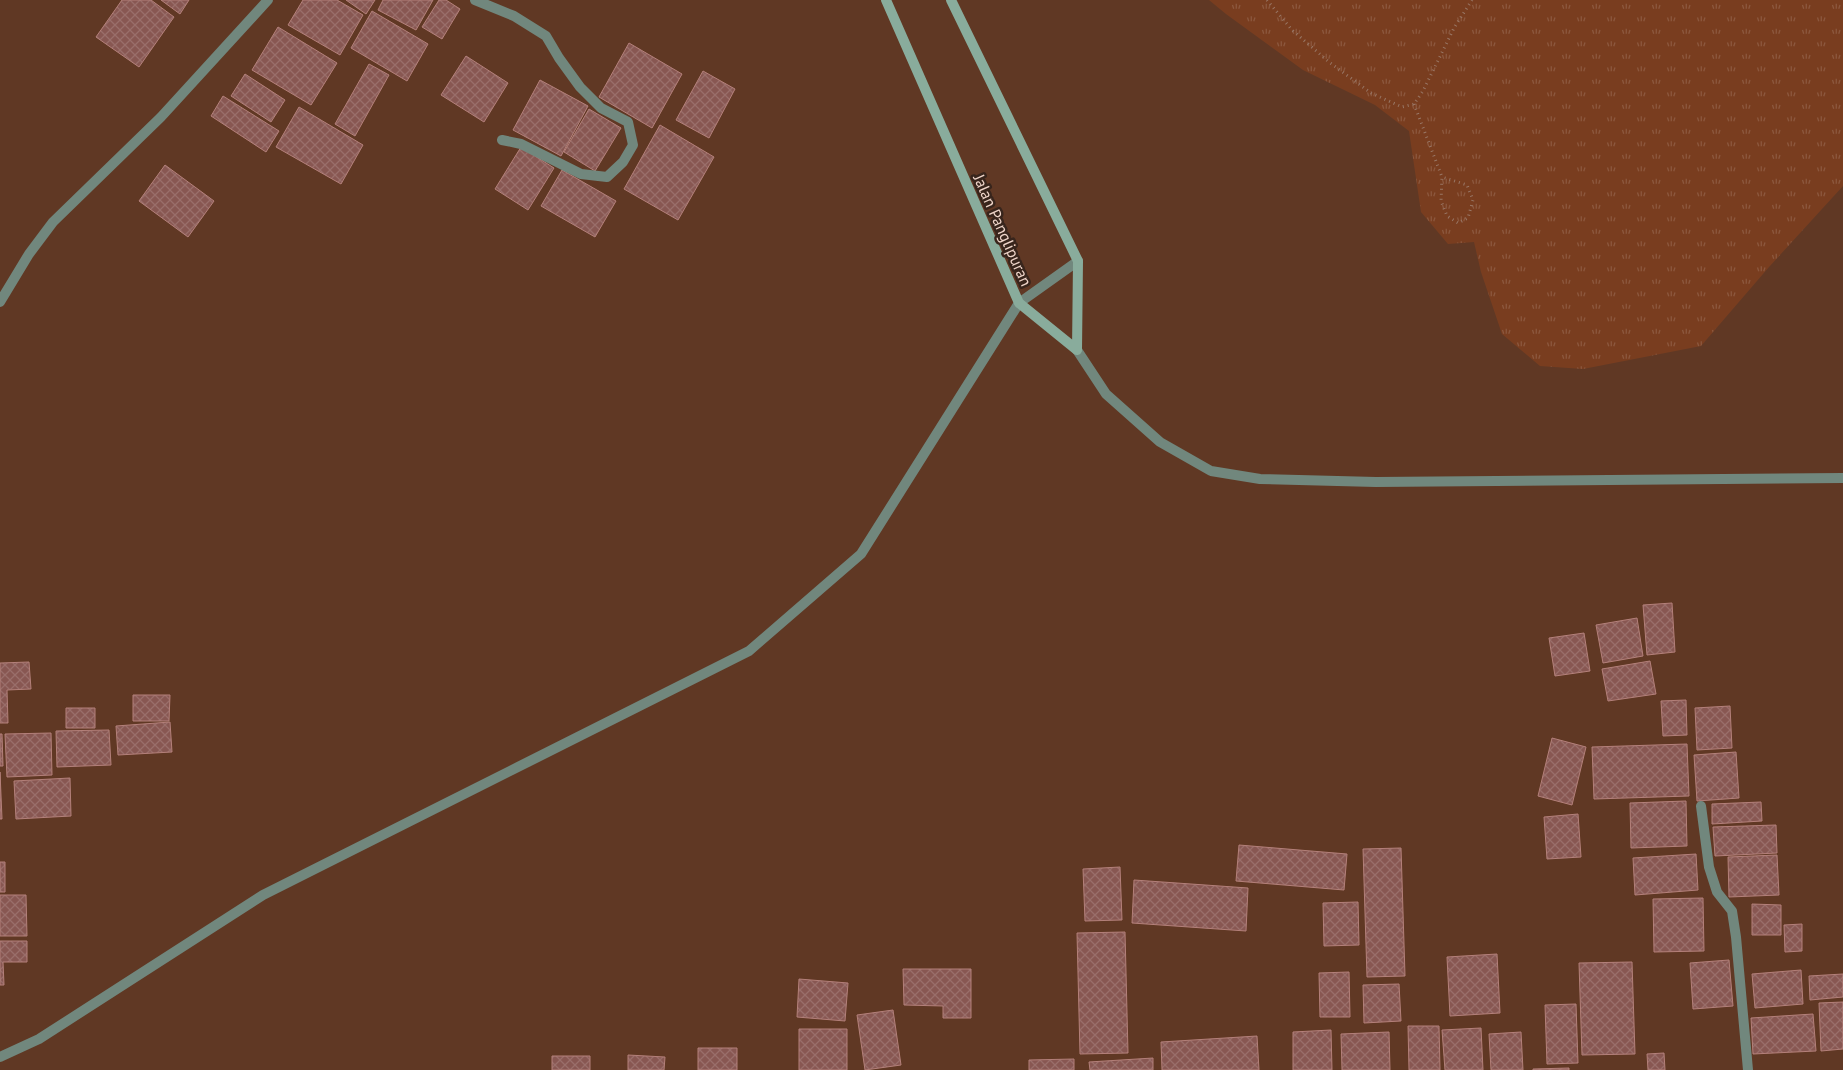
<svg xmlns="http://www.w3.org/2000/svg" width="1843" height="1070" viewBox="0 0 1843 1070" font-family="'PT Sans',sans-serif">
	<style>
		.grass { fill: url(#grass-tufts) }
		.building { fill: url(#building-cross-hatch); stroke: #b4807a }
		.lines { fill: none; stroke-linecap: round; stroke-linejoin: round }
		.path { stroke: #976; stroke-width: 3; stroke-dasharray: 1 4; stroke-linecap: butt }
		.street { stroke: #71877d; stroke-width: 10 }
		.secondary { stroke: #89ac9c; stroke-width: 10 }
		.labels { text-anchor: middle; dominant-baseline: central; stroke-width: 5; stroke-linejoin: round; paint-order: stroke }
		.street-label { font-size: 16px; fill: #efd5c9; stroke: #38251c }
	</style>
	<defs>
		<pattern id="grass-tufts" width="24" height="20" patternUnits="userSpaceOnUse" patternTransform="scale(1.25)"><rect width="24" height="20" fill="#793d1f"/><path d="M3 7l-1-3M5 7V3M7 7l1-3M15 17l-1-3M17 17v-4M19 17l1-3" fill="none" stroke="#8c583e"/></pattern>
		<pattern id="building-cross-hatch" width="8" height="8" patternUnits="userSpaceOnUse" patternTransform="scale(1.25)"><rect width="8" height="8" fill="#885752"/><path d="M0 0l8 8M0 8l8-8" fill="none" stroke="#996e6a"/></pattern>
	</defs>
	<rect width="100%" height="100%" fill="#603824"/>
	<!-- grass -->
	<path class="grass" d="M1209 0H1843V186L1769 267 1701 346 1583 369 1540 366 1502 334 1481 272 1474 242 1448 244 1421 212 1409 131 1375 105 1303 70 1226 14Z"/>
	<!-- building -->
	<path class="building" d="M122 0H151L174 17 139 67 96 37Z
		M161 0H189L180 14Z
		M303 0H337L363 15 340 55 288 25Z
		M346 0H375L366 14Z
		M383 0H433L416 30 378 10Z
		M439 0H446L460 9 442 39 422 27Z
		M372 11 428 44 407 81 351 48Z
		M278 27 337 63 311 105 252 70Z
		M629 43 682 74 652 128 599 97Z
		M466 56 508 83 484 122 441 95Z
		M369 64 389 75 355 136 335 124Z
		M703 71 735 89 709 138 676 120Z
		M245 74 285 100 271 122 231 96Z
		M540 80 588 106 561 156 513 130Z
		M223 96 279 131 266 152 211 116Z
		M299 107 363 145 341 184 276 147Z
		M589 109 621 128 595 171 564 152Z
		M660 125 714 157 678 220 624 189Z
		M521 147 554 168 528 210 495 189Z
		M165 165 214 201 188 237 139 201Z
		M562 170 616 201 595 237 541 206Z
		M1672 603 1675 652 1647 655 1643 605Z
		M1637 618 1643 656 1603 663 1596 625Z
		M1584 633 1590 671 1555 676 1549 638Z
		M1650 661 1656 694 1608 701 1602 669Z
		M29 662 31 689 7 690 8 723H0V663Z
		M133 695H170L169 721H133Z
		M1686 700 1687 735 1663 736 1661 701Z
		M1730 706 1732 748 1697 750 1695 708Z
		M66 708H95V728H66Z
		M170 722 172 752 118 755 116 726Z
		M109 730 111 765 57 767 56 731Z
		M51 733 52 775 7 777 5 734Z
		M0 734H2L3 766H0Z
		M1552 738 1586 747 1572 805 1538 796Z
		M1687 744 1689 796 1594 799 1592 747Z
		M1736 752 1739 798 1697 801 1694 755Z
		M0 772 2 819H0Z
		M70 778 71 816 16 819 14 781Z
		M1686 801 1687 846 1631 848 1630 803Z
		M1761 802 1762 821 1712 824V804Z
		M1578 814 1581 857 1547 859 1544 817Z
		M1776 825 1777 853 1715 856 1713 827Z
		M1239 845 1347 854 1344 890 1236 881Z
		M1401 848 1405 976 1367 977 1363 849Z
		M1696 854 1698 890 1635 895 1633 858Z
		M1777 855 1779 895 1729 897 1728 857Z
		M0 862H5V892H0Z
		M1120 867 1122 920 1085 921 1083 869Z
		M1134 880 1248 888 1246 931 1132 923Z
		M0 895H26L27 936H0Z
		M1703 898 1704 951 1654 952 1653 899Z
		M1358 902 1359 945 1324 946 1323 903Z
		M1752 904 1781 905V935H1752Z
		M1802 924V951L1785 952 1784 925Z
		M1125 932 1128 1053 1080 1054 1077 933Z
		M0 941H27V962H3L4 985H0Z
		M1497 954 1500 1013 1450 1016 1447 957Z
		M1729 960 1733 1006 1693 1009 1690 963Z
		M1632 962 1635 1054 1582 1055 1579 963Z
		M903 969H971V1018H943V1006L904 1005Z
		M1801 970 1803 1004 1755 1008 1752 974Z
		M1349 972 1350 1017H1320L1319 973Z
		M1843 974V997L1810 1000 1809 976Z
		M799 979 848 983 845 1021 797 1017Z
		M1399 984 1401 1021 1364 1023 1363 985Z
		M1843 1002V1049L1821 1051 1819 1003Z
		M1576 1004 1578 1063 1547 1064 1545 1005Z
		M893 1010 901 1065 865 1070 857 1015Z
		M1813 1014 1816 1051 1753 1054 1751 1018Z
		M1408 1026H1439L1440 1070H1409Z
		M1481 1028 1483 1070H1445L1442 1030Z
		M799 1029H847V1070H799Z
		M1331 1030 1332 1070H1293V1032Z
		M1389 1032 1390 1070H1342L1341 1034Z
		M1521 1032 1523 1070H1491L1489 1034Z
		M1257 1036 1259 1070H1162L1161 1042Z
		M698 1048H737V1070H698Z
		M1664 1053 1665 1070H1648L1647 1054Z
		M628 1055 665 1057 664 1070H628Z
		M552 1056H590V1070H552Z
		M1153 1058V1070H1090L1089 1062Z
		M1074 1059V1070H1029V1060Z
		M1569 1068V1070H1533V1069Z"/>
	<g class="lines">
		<!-- path -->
		<path class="path" d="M1267 0 1292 30 1329 62 1371 93 1402 107 1414 104 1423 91 1454 28 1472 0
			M1414 104 1442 177 1441 201 1447 216 1458 223 1468 218 1473 200 1467 185 1442 177"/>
		<!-- street -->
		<path class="street" d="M475 0 514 16 546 36 559 58 580 87 601 108 628 122 633 145 623 162 607 177 581 174 521 144 502 140
			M0 302 29 254 53 222 161 117 268 0
			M1077 350 1106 394 1160 442 1211 471 1260 479 1376 482 1843 478
			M1701 806 1709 867 1717 892 1732 911 1736 937 1748 1070
			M0 1057 39 1039 263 895 749 651 861 554 1019 303 1078 261"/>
		<!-- secondary -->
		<path class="secondary" d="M886 0 1019 303 1077 350
			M951 0 1078 261 1077 350"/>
	</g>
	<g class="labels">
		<!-- street labels -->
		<g class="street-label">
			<text transform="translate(1003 230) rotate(66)">Jalan Panglipuran</text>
		</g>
	</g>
</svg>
